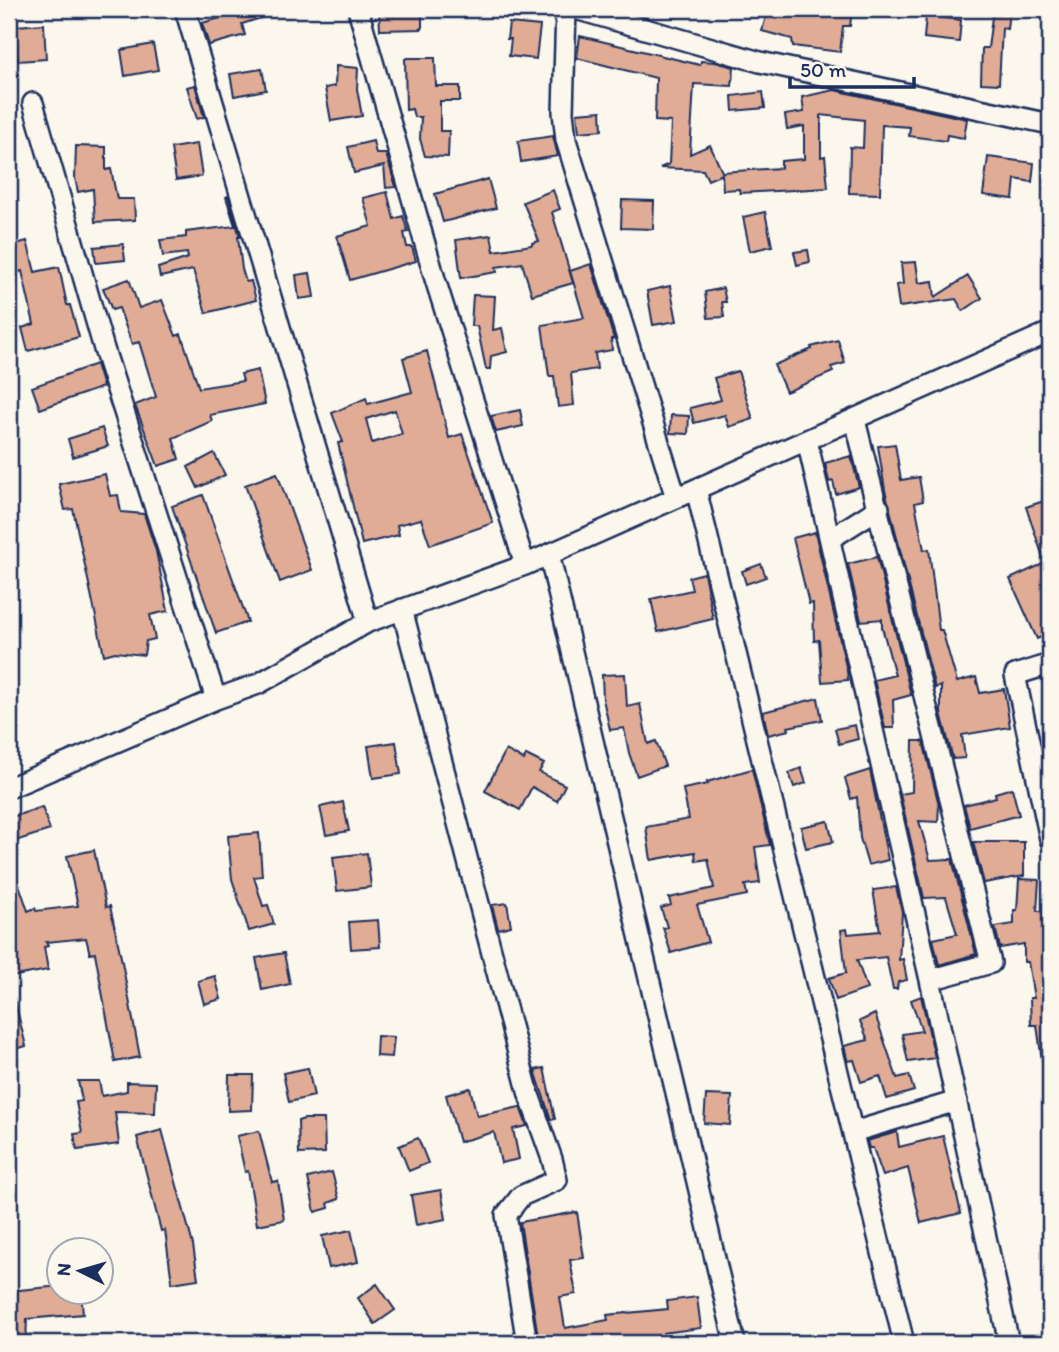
<svg xmlns="http://www.w3.org/2000/svg" width="1059" height="1352" viewBox="0 0 1059 1352" font-family="Itim,sans-serif">
	<style>
		.building { fill: #e1ac95; stroke: #1b2f5e; stroke-width: 2; fill-rule: evenodd }
		.lines { fill: none; stroke-linecap: round; stroke-linejoin: round }
		.minor-casing { stroke: #1b2f5e; stroke-width: 24 }
		.minor { stroke: #fbf7ec; stroke-width: 19 }
	</style>
	<rect width="100%" height="100%" fill="#fbf7ec"/>
	<filter id="ink" filterUnits="userSpaceOnUse"><feTurbulence type="fractalNoise" baseFrequency=".0143" numOctaves="2"/><feDisplacementMap in="SourceGraphic" scale="14" xChannelSelector="R" yChannelSelector="G"/><feConvolveMatrix kernelMatrix="1 2 1 2 8 2 1 2 1" color-interpolation-filters="sRGB"/></filter>
	<g filter="url(#ink)">
		<!-- building -->
		<path class="building" d="M238 9H280V12L242 24 245 35 209 45 202 23 239 13 240 18Z
			M379 9H422V29L380 30Z
			M768 9 852 10 850 26H843L840 52 793 46 792 39 762 31Z
			M993 9 1009 11 1007 29 1002 28 999 84 981 83 982 48H988Z
			M926 16 961 20 959 42 924 38Z
			M509 23 540 26 536 59 509 56 511 39H507Z
			M44 24 46 59 18 61 15 26Z
			M580 36 700 65 701 61 715 62 734 67 732 86 694 84 690 154 710 145 722 172 781 168V161L804 159V126L787 129 785 115 804 112 802 97 834 90 967 119 964 138 947 135 946 141 909 136 910 127 882 125 880 194 849 193 850 147 863 148 864 120 821 115V157L825 156 828 188 740 193 739 189 723 190 722 174 708 180 703 170 660 168 669 164 671 122 655 121 656 78 577 58Z
			M153 44 158 70 125 76 121 50Z
			M407 58H435L436 86H460V101H440V131H449L448 157 425 156 420 139 421 117H414L412 109 406 110 405 59Z
			M336 66 358 68 357 89 362 116 331 121 325 88 335 86Z
			M262 69 266 90 234 96 230 74Z
			M195 85 204 117 197 119 187 87Z
			M763 92 765 108 733 111 732 96Z
			M601 111 602 130 579 132 577 113Z
			M553 136 558 156 521 162 518 141Z
			M373 141 376 154H386L396 187 386 188 384 166 354 173 348 147Z
			M197 144 202 176 176 180 171 148Z
			M76 146 106 147V170L111 169 117 199H134L135 220 95 222 93 189 78 192 75 178Z
			M988 157 1034 163 1032 182 1015 179 1013 199 983 195Z
			M488 179 496 208 443 222 435 194Z
			M553 190 560 209 552 212 573 283 532 295 522 263 496 267 497 272 461 278 456 240 491 235 494 251 532 245V243L539 241 523 202Z
			M387 192 394 219 403 216 408 232 404 233 407 247H412L416 261 350 280 337 236 371 226 363 198Z
			M228 196 240 237H238L242 269 246 282 251 281 256 300 206 313 193 270 160 277 158 268 188 258 187 253 163 256 160 240 186 237V232L235 226 226 197Z
			M622 200 654 201 653 229 621 228Z
			M765 212 772 246 750 251 743 217Z
			M27 241 35 272 59 267 67 305H70L79 337 28 351 22 328 34 324 22 271 9 275V250L17 248 16 244Z
			M123 244 125 260 96 263 94 247Z
			M808 250 810 262 797 265 794 252Z
			M916 262 919 283 933 281 935 297 968 276 982 298 963 311 956 299 899 307 896 285 903 284 901 263Z
			M591 264 614 339H611L612 350 595 353 597 369 571 373 574 405 558 407 554 376H549L542 325 584 318 570 271Z
			M310 273 314 297 299 299 296 275Z
			M129 279 139 308 162 300 176 336 181 334 199 388 243 381 241 374 258 370 265 404 210 415 212 421 173 438 179 459 158 466 135 405 156 397 139 342 132 344 119 308 112 310 103 288Z
			M670 286 677 321 653 325 647 291Z
			M723 288 726 302H722L724 317 708 318 705 292Z
			M473 295 495 296 493 330 502 328 507 352 491 356 490 369H486L477 326H471Z
			M838 340 845 363 831 367 833 372 786 392 774 365 812 349 811 347Z
			M427 351 449 438 462 434 493 523 430 545 421 519 397 525 399 535 362 544 338 443 343 442 332 413 366 398 368 404 412 392 403 358ZM395 410 402 434 372 443 366 419Z
			M96 364 103 387 40 409 32 387Z
			M738 371 753 419 729 427 725 415 694 423 690 408 721 400 714 378Z
			M520 410 523 426 496 432 491 416Z
			M671 415 689 416 688 434 670 433Z
			M102 428 108 446 73 457 68 439Z
			M895 444 901 480 919 477 923 501 915 503 924 550 929 549 939 630H942L957 682 976 677 980 693 1004 689 1010 727 962 735 965 758 953 759 941 713V686L935 688 885 490 878 446Z
			M214 453 225 475 198 488 188 467Z
			M851 456 859 487 836 494 833 481 829 482 825 463Z
			M277 473 312 570 280 582 245 485Z
			M105 474 110 496 118 495 121 512 144 514 156 551 168 611 150 615 155 639 146 641 144 655 115 652 104 655 73 509 65 510 59 484Z
			M203 495 248 622 216 633 172 506Z
			M1050 499V633L1037 639 1010 579 1045 563 1026 507Z
			M815 532 847 671 848 680 822 682 819 640 814 641 813 603 809 604 793 538Z
			M877 557 911 695 893 700 894 728H885L874 680 895 675 882 627V619L861 621 848 564Z
			M761 564 766 577 746 584 742 571Z
			M704 573 713 619 658 632 651 599 692 590 689 577Z
			M625 674 627 707 640 704 648 744 656 741 665 766 637 776 629 753 624 728 610 730 603 699 602 675Z
			M818 698 822 720 788 727 789 730 768 735 763 712Z
			M855 725 858 739 839 744 835 729Z
			M913 741H923L939 805 938 822 919 821 930 860 952 859 976 954 939 965 933 939 957 934 946 897 924 898 900 794 912 792Z
			M396 742 401 774 373 778 368 746Z
			M506 750 524 760 526 755 544 764 539 772 565 785 557 801 532 787 520 810 485 791Z
			M801 768 806 783 794 787 789 773Z
			M752 769 770 845 755 847 760 883 745 885 747 895 697 905 708 942 671 953 663 928 667 927 661 908 671 905 669 898 714 888 708 859 696 861 695 852 651 860 646 827 689 819 683 789 708 784 707 782Z
			M870 770 888 860 868 865 860 838 857 797 851 799 845 778Z
			M1012 788 1019 815 970 828 964 805 996 797 995 793Z
			M343 802 349 831 326 835 320 807Z
			M42 807 50 830 9 843V818Z
			M828 821 833 842 806 848 801 827Z
			M259 833 262 876 254 877 263 906 268 905 274 924 249 931 232 879 228 836Z
			M973 842H1024V876L984 883Z
			M94 850 106 907 110 906 122 962 140 1057 115 1062 95 953 90 954 86 938 46 942 48 946 44 947 48 970 10 977 9 967V861H11L28 911 35 908 36 911 78 906 67 856Z
			M367 853 371 887 337 891 333 857Z
			M1019 879 1039 880 1037 911H1043L1044 937H1050V1061H1042L1037 1025H1031L1030 998H1034L1028 962H1024V944L1000 948 995 927 1014 924V910H1017Z
			M896 887 902 912 899 960 903 959 907 980 898 982 897 989H893L886 957 857 960 867 989 836 1000 829 978 846 973 841 930 847 929 848 934 880 931 873 890Z
			M507 903 511 926 498 929 492 905Z
			M378 920 380 947 351 949 349 922Z
			M284 953 290 984 262 990 256 958Z
			M215 976 221 999 204 1004 198 981Z
			M921 996 935 1058 908 1062 902 1034 922 1031 911 1000Z
			M9 998H14L26 1046 9 1051Z
			M875 1014 897 1078 909 1075 914 1091 887 1099 880 1076 861 1082 854 1060 848 1061 844 1046 868 1040 860 1021Z
			M377 1036 394 1037 392 1057 376 1056Z
			M308 1068 314 1096 289 1102 283 1073Z
			M544 1068 555 1119 551 1120 535 1070Z
			M229 1075H253L252 1110 228 1111Z
			M78 1081H99L102 1096 127 1091V1082L156 1083 155 1113 115 1112 119 1144 77 1150 74 1134 82 1133 76 1102 82 1101Z
			M470 1088 477 1116 520 1107 527 1126 513 1129 519 1159 501 1163 494 1132 459 1142 446 1095Z
			M706 1095 732 1096 730 1125 704 1123Z
			M304 1119H324L325 1153 299 1154 298 1121Z
			M162 1130 193 1245 198 1279 172 1283 165 1230 161 1231 137 1137Z
			M259 1131 272 1182 278 1181 284 1220 257 1225 248 1171 245 1172 237 1136Z
			M897 1132 899 1147 943 1136 961 1213 921 1223 908 1168 883 1176 873 1148H869L867 1141Z
			M418 1138 428 1163 409 1171 399 1146Z
			M332 1172 339 1199 328 1203 329 1208 315 1212 308 1178Z
			M441 1190 446 1219 416 1225 411 1195Z
			M577 1212 584 1258 570 1260 576 1294 560 1297 565 1328 608 1320 607 1315 668 1309 667 1301 697 1297 701 1328 663 1333V1341L640 1343H539L520 1222Z
			M351 1230 358 1262 329 1268 322 1236Z
			M377 1284 395 1310 375 1324 358 1298Z
			M60 1286V1292H81L83 1314 27 1319 26 1343H9V1291Z"/>
		<g class="lines">
			<defs>
				<path id="minor" d="M185 9 368 622
					M358 9 435 279 525 565
					M566 9 563 112 566 140 676 498
					M576 9 760 62 1050 124
					M33 103 104 349 216 699
					M855 420 991 963 930 980
					M807 440 930 980 1009 1343
					M696 489 904 1343
					M830 539 879 508
					M549 554 735 1343
					M402 609 529 1095 552 1159 557 1180 521 1196 506 1215 527 1343
					M1050 664 1015 675 1050 839
					M9 788 216 699 258 684 368 622 525 565 1050 332
					M853 1132 957 1101"/>
			</defs>
			<!-- minor casing -->
			<use href="#minor" class="minor-casing"/>
			<!-- minor -->
			<use href="#minor" class="minor"/>
		</g>
	</g>
	<!-- margin -->
	<rect width="1059" height="1352" fill="none" stroke="#fbf7ec" stroke-width="35"/>
	<rect x="18" y="18" width="1024" height="1317" fill="none" stroke="#1b2f5e" stroke-width="2.5" filter="url(#ink)"/>
	<!-- north arrow -->
	<g transform="translate(80 1271) rotate(275)"><circle r="33" fill="#fbf7ec" stroke="#a1a7b3" stroke-width="2"/>
	<path d="M0-5L12 26L0 18L-12 26Z" fill="#1b2f5e"/>
	<text y="-10" font-size="19" font-weight="bold" text-anchor="middle" fill="#1b2f5e">N</text>
	</g>
	<!-- scale -->
	<path d="M790 77v10h124v-10" fill="none" stroke="#1b2f5e" stroke-width="3.5"/>
	<text x="800" y="77" font-size="21" fill="#1b2f5e" stroke="#fbf7ec" stroke-width="5" paint-order="stroke">50 m</text>
</svg>
